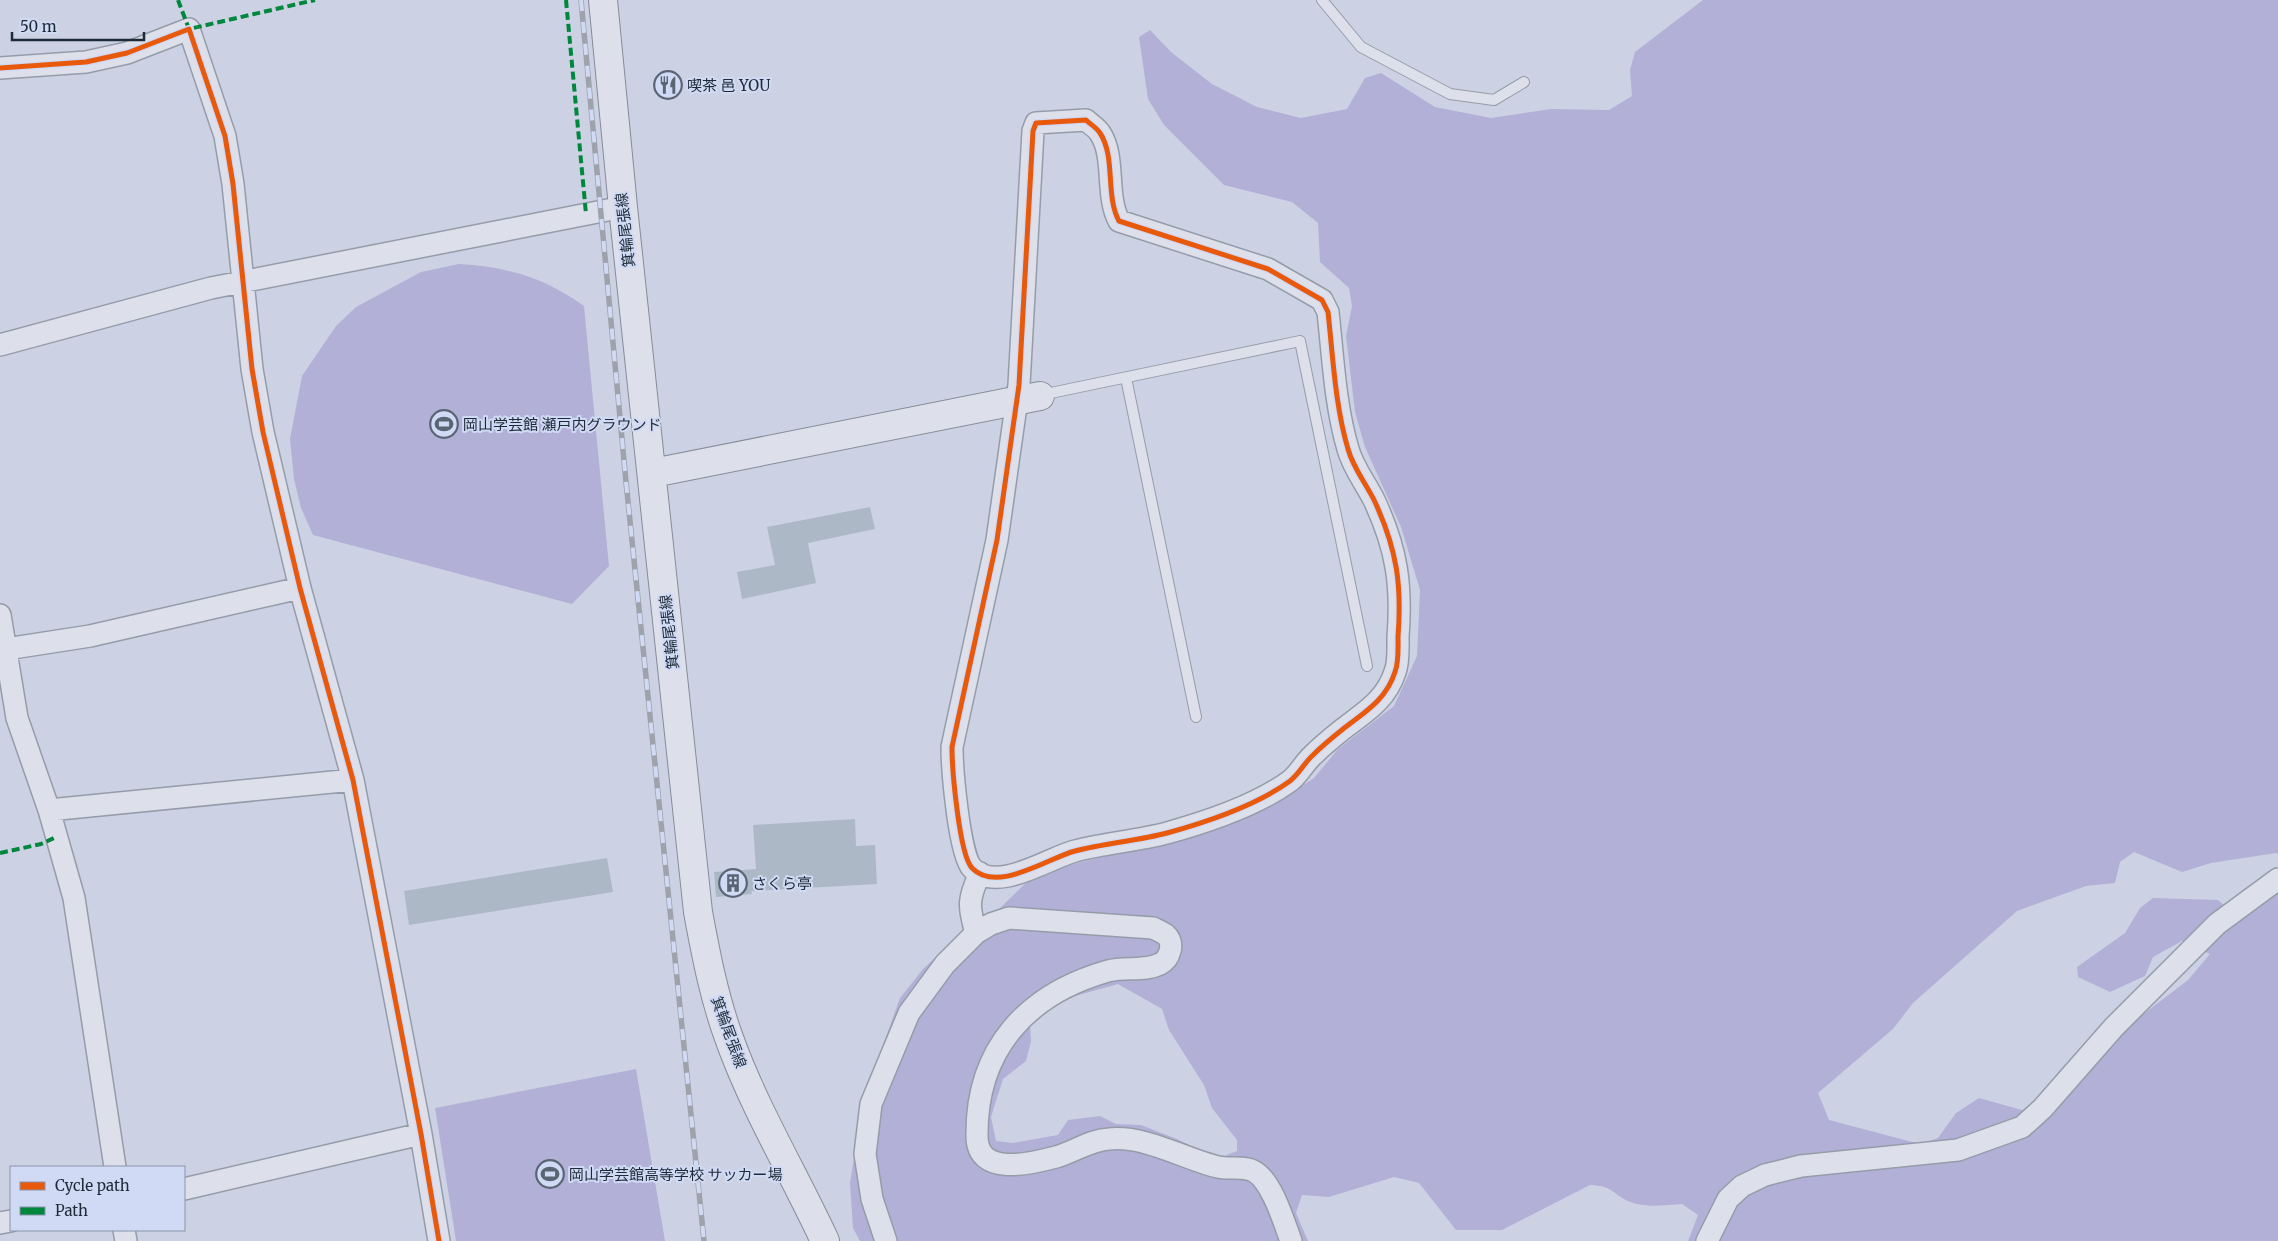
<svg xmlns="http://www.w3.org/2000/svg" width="2278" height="1241" viewBox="0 0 2278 1241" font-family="Merriweather,'Noto Sans JP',serif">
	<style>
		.green { fill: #b2b0d6; fill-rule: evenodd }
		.building { fill: #adb8c7 }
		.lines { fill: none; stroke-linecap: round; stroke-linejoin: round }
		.lane-casing { stroke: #959ca9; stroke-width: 12 }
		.street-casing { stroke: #959ca9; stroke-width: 24 }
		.secondary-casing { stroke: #858c98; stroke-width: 30 }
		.lane { stroke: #dde0eb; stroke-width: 10 }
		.street { stroke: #dde0eb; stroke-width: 21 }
		.secondary { stroke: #dde0eb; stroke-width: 28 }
		.rail-casing { stroke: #9da2ab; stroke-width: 5.5 }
		.rail { stroke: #d1daf5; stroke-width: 4; stroke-dasharray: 11; stroke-linecap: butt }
		.quiet { stroke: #00873e; stroke-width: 4; stroke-dasharray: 8 4; stroke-linecap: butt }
		.cycleway-casing { stroke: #d1daf5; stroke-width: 8 }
		.cycleway { stroke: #e8590c; stroke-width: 5 }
		.labels { text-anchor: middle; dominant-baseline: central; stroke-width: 4; stroke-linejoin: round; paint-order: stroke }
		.poi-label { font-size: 15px; fill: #1d2a37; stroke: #d1daf5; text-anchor: start }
		.street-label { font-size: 15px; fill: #1d2a37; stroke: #d1daf5 }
	</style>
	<rect width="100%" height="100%" fill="#ccd2e4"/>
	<!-- green -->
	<path class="green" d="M1703 0H2278V854L2276 853 2211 863 2182 872 2134 852 2120 862 2115 883 2086 886 2017 911 1913 1003 1893 1029 1818 1093 1829 1120 1920 1144 1938 1138 1956 1113 1979 1098 2022 1110 2038 1102 2129 1025 2188 980 2210 954 2182 941 2153 957 2145 976 2110 992 2078 977 2077 967 2125 933 2140 908 2153 898 2218 900 2238 918 2278 891V1241H1688L1698 1215 1682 1204C1665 1205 1647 1208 1630 1202 1611 1194 1615 1186 1590 1185L1502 1230H1456L1419 1183 1394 1177 1329 1197 1302 1195 1296 1213 1308 1241H860L853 1228 850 1183 863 1101 900 998 923 969 957 937 993 915 1036 873 1203 833 1270 807 1314 778 1338 749 1394 706 1417 656 1420 590 1401 527 1365 447 1355 412 1346 336 1352 306 1349 288 1320 262 1318 223 1292 202 1224 185 1164 125 1148 99 1139 37 1150 30 1171 52 1212 84 1257 107 1301 118 1347 109 1365 78 1381 73 1435 107 1491 118 1551 109 1609 110 1632 96 1630 70 1635 52ZM1118 984 1162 1009 1169 1030 1204 1085 1212 1108 1237 1140V1151L1217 1159 1177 1139 1141 1125 1116 1124 1100 1116 1068 1120 1058 1135 1013 1143 996 1141 991 1117 1003 1079 1026 1061 1031 1041 1030 1025C1054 998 1084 994 1118 984Z
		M459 264C507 267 544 277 584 306L609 566 572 604 313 535 301 508 294 479 290 439 302 376 336 326 356 307 421 272Z
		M636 1069 665 1241H456L435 1108Z"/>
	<!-- building -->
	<path class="building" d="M870 507 875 529 808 543 816 583 742 599 737 572 775 565 767 527Z
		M855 819 856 846 875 845 877 884 751 891 752 894 716 897 714 872 756 869 753 825Z
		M607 858 613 892 409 925 404 891Z"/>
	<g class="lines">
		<defs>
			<path id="lane" d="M1322 0 1361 47 1450 94 1494 100 1524 82
				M1126 378 1196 717
				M1041 395 1300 341 1367 666"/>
			<path id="street" d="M0 68 86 62 127 53 189 29 225 136 233 184 252 369 263 432 300 588 353 780 421 1134 439 1241
				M1086 120C1090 124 1097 128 1100 133 1116 157 1105 195 1119 221L1268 269 1322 300 1328 312C1333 357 1335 405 1348 449 1353 468 1367 485 1375 502 1397 550 1402 585 1398 637 1398 648 1399 662 1395 672 1386 700 1365 712 1343 729 1333 737 1322 746 1313 755 1304 763 1300 773 1290 781 1257 805 1207 822 1167 833 1137 841 1105 843 1075 851 1048 858 997 894 972 868 959 854 952 768 952 747L997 540 1019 385 1033 131 1036 123Z
				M0 345 211 288 623 207
				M0 615 17 718 49 810 74 898 115 1167
				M0 650 90 636 300 588
				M49 810 353 780
				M976 933C968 906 968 899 980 873
				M184 1189 421 1134
				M0 1223 11 1221
				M124 1230 126 1241
				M886 1241 872 1199 865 1154 871 1104 909 1013 945 964 976 933 991 924 1009 918 1153 928C1157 930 1162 932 1166 935 1175 943 1170 959 1160 964 1144 972 1125 966 1108 971 1027 994 976 1049 977 1136 977 1177 1030 1164 1056 1157 1074 1152 1090 1140 1109 1139 1145 1135 1184 1159 1218 1167 1230 1170 1244 1165 1255 1172 1272 1182 1284 1222 1291 1241
				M1707 1241 1728 1199 1742 1186 1765 1175 1801 1166 1958 1150 2022 1127 2042 1109 2114 1027 2217 924 2278 879"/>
			<path id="secondary" d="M603 0 623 207 698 912C706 955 714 997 729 1038 754 1108 794 1174 825 1241
				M653 473 1040 396"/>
		</defs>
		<!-- lane casing -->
		<use href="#lane" class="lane-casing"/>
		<!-- street casing -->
		<use href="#street" class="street-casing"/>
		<!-- secondary casing -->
		<use href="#secondary" class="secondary-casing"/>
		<!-- lane -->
		<use href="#lane" class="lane"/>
		<!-- street -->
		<use href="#street" class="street"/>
		<!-- secondary -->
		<use href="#secondary" class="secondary"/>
		<defs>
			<path id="rail" d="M581 0 626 482 704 1241"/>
		</defs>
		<!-- rail casing -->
		<use href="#rail" class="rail-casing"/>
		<!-- rail -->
		<use href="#rail" class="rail"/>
		<!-- quiet -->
		<path class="quiet" d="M178 0 189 29 315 0
			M566 0 586 214
			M0 853 41 844 56 837"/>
		<defs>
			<path id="cycleway" d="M0 68 86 62 127 53 189 29 225 136 233 184 252 369 263 432 300 588 353 780 421 1134 439 1241
				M1086 120C1090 124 1097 128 1100 133 1116 157 1105 195 1119 221L1268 269 1322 300 1328 312C1333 357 1335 405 1348 449 1353 468 1367 485 1375 502 1397 550 1402 585 1398 637 1398 648 1399 662 1395 672 1386 700 1365 712 1343 729 1333 737 1322 746 1313 755 1304 763 1300 773 1290 781 1257 805 1207 822 1167 833 1137 841 1105 843 1075 851 1048 858 997 894 972 868 959 854 952 768 952 747L997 540 1019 385 1033 131 1036 123Z"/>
		</defs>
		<!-- cycleway casing -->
		<use href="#cycleway" class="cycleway-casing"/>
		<!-- cycleway -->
		<use href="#cycleway" class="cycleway"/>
	</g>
	<!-- icons -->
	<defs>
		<symbol id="restaurant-ring" viewBox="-11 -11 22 22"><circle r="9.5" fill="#d1daf5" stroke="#5a6574" stroke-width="1.5"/><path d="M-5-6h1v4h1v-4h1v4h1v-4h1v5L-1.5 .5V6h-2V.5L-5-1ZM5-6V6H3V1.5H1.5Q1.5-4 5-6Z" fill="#5a6574"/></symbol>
		<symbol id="stadium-ring" viewBox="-11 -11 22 22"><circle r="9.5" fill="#d1daf5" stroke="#5a6574" stroke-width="1.5"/><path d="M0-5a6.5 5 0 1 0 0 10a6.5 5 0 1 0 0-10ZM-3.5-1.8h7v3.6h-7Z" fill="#5a6574"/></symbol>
		<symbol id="building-ring" viewBox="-11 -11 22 22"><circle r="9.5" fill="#d1daf5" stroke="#5a6574" stroke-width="1.5"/><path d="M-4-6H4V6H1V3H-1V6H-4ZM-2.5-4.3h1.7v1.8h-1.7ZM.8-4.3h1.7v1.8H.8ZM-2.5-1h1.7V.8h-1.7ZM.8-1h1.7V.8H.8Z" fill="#5a6574"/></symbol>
	</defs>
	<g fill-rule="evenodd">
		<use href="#restaurant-ring" x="652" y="69" width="32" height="32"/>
		<use href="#stadium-ring" x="428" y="408" width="32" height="32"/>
		<use href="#building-ring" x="717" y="867" width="32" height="32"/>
		<use href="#stadium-ring" x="534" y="1158" width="32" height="32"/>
	</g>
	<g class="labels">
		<!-- poi labels -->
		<g class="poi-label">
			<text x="687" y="85">喫茶 邑 YOU</text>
			<text x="463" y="424">岡山学芸館 瀬戸内グラウンド</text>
			<text x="752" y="883">さくら亭</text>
			<text x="569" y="1174">岡山学芸館高等学校 サッカー場</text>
		</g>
		<!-- street labels -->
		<g class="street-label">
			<text transform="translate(625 230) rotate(-96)">箕輪尾張線</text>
			<text transform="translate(669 632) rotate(-96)">箕輪尾張線</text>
			<text transform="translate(729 1032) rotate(70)">箕輪尾張線</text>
		</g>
	</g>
	<!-- legend -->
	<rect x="10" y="1166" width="175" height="65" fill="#d1daf5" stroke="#8994a9"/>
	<rect x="20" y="1182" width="25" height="8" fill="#e8590c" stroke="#8994a9"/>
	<text x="55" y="1191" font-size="15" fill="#1d2a37">Cycle path</text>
	<rect x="20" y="1207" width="25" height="8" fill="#00873e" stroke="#8994a9"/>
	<text x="55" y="1216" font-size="15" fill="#1d2a37">Path</text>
	<!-- scale -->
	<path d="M12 32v8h132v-8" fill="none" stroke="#1d2a37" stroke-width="2.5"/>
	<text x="20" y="32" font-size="15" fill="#1d2a37" stroke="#d1daf5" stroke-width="4" paint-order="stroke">50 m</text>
</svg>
